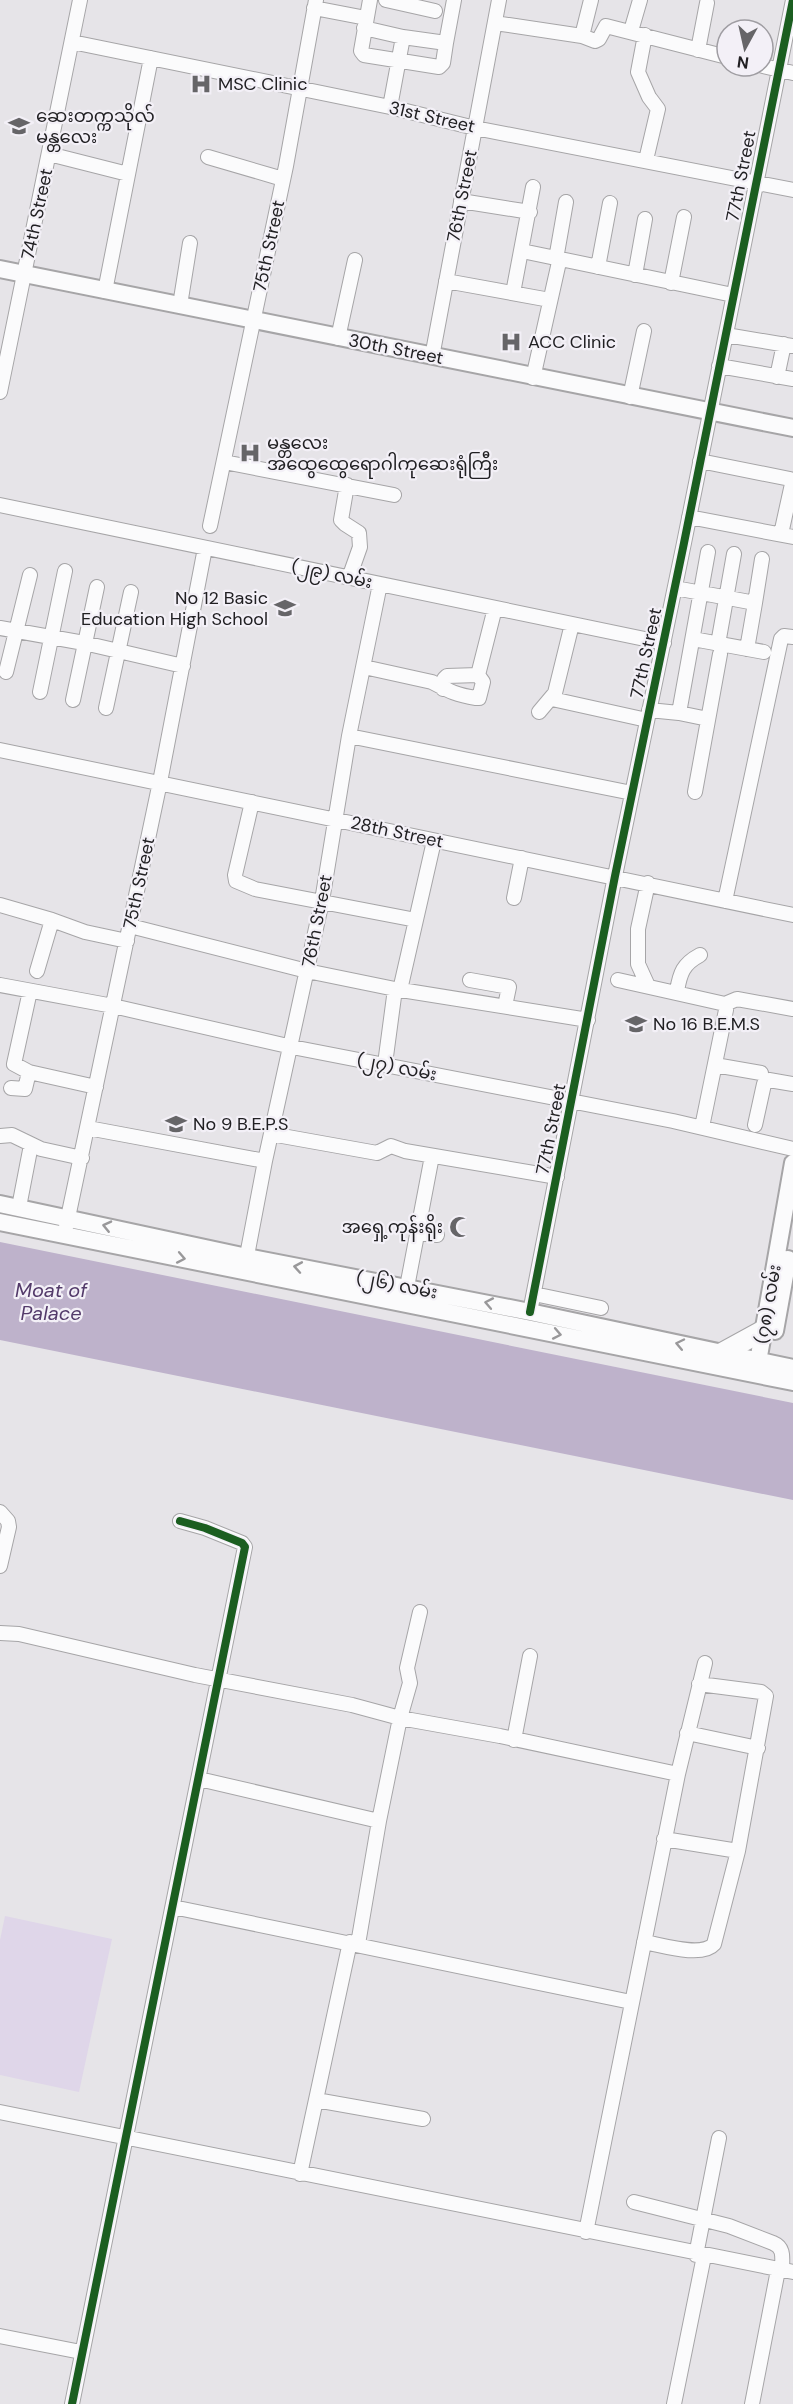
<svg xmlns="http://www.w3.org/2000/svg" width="793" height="2404" viewBox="0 0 793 2404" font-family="'DM Sans','Noto Sans Myanmar',sans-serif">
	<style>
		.green { fill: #dfd6e9 }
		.water { fill: #beb2cb }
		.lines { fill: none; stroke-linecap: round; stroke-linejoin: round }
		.minor-casing { stroke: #a6a5a7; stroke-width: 16 }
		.major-casing { stroke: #a6a5a7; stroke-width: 20 }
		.highway-casing { stroke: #a6a5a7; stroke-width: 22 }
		.minor { stroke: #fbfbfc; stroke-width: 14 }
		.major { stroke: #fbfbfc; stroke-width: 16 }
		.highway { stroke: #fbfbfc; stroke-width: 20 }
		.cycleway-casing { stroke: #f3f0f7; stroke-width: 11 }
		.cycleway { stroke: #1b5e20; stroke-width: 8 }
		.oneway { stroke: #99989a }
		.labels { text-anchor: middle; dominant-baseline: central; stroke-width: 4.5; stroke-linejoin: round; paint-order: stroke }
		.poi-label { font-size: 18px; fill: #212023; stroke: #f3f0f7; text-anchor: start }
		.street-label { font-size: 18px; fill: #212023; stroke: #f3f0f7 }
		.water-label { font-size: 20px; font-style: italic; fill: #533a6a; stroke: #f3f0f7 }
	</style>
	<rect width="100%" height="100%" fill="#e6e4e8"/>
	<!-- green -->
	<path class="green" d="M5 1916 112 1939 79 2092 0 2075V1940Z"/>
	<!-- water -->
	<path class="water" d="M0 1242 793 1403V1500L0 1340Z"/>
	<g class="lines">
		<defs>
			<path id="minor" d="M370 0 361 51 364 55 439 67 443 63 446 43
				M386 0 435 11
				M314 8 366 18
				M495 23 582 36 595 41 599 39 606 26 727 57
				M364 28 403 37 446 43 454 0
				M631 31 640 0
				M645 35 638 72 649 97 658 109 646 160
				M582 36 591 0
				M72 42 390 107 475 128 793 190
				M698 50 707 3
				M763 66 793 73
				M390 107 403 37
				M49 154 128 174
				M208 157 283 179
				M461 201 530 212
				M522 251 733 295
				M556 259 566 202
				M598 267 610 203
				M635 275 645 219
				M446 281 550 300
				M671 283 684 217
				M105 291 151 58
				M513 293 533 187
				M180 305 190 243
				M726 335 793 346
				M338 338 355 260
				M432 357 499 0
				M719 366 793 379
				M777 377 784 344
				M533 378 559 262 562 260
				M0 392 80 0
				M630 397 644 331
				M700 461 790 479 792 484 781 534
				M224 462 394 495
				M347 485 341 520 345 524 359 533 360 547 349 578
				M0 505 664 643
				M689 517 793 537
				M210 526 286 166 316 0
				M675 588 755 603 747 649
				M755 603 762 559
				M0 628 84 643 183 666
				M693 639 764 652
				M718 644 734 554
				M364 667 432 682C449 691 456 695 476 698H479L483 682 478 675 447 676 444 679 443 689
				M6 672 30 575
				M478 675 495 608
				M40 692 65 571
				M552 699 647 720
				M73 700 97 587
				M106 708 131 592
				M649 710 679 713 708 552
				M539 712 555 693 572 624
				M679 713 708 719
				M349 736 632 793
				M0 750 793 915
				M695 792 720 654
				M252 802 235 875 236 881 255 889 416 920
				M648 883 638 929V964L648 986
				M514 898 522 858
				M725 901 781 639 784 636 793 637
				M0 905 52 920 85 932 127 941
				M130 926 307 971 395 989 588 1020
				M37 971 52 920
				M470 980 509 987 505 1006
				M618 980 725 1004 726 1010 702 1127
				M0 985 113 1006 292 1047 673 1121 793 1149
				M400 990 434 841
				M30 991 14 1064 29 1072 96 1087
				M677 991C680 973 683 964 700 955
				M725 1004 737 999 793 1009
				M385 1064 395 989
				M715 1065 761 1073
				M11 1088 25 1089 29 1072
				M755 1125 764 1084 769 1080 793 1084
				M88 1128 265 1161
				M271 1134 377 1153 391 1146 405 1151 557 1177
				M0 1136 12 1135 41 1149 82 1158
				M19 1207 31 1145
				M66 1227 160 782 205 548
				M418 1233 437 1235
				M245 1266 265 1161 322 901 349 736 380 584
				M407 1287 432 1156
				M534 1294 601 1308
				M530 1312 615 876 684 543 793 0
				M0 1512 8 1521 9 1527 0 1566
				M0 1633 19 1634 195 1675 352 1705 400 1718 500 1736 678 1774
				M687 1733 758 1748
				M514 1740 530 1656
				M199 1779 379 1821 358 1944
				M379 1821 400 1718 410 1683 407 1668 420 1612
				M664 1839 738 1851
				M173 1907 631 2002
				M644 1942C661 1945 702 1958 714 1944L738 1851 766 1696 761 1692 699 1684
				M316 2100 423 2119
				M0 2112 793 2272
				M300 2174 350 1942
				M634 2202 729 2226 773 2243C785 2248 782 2258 782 2270
				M586 2232 678 1774 705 1663
				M696 2255 719 2138
				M0 2336 81 2352
				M72 2404 245 1547 242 1543 205 1528 180 1521
				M674 2404 704 2256
				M752 2404 778 2270"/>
			<path id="major" d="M0 269 793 428
				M0 1204 247 1257 530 1312 793 1368
				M0 1222 793 1382
				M775 1331 788 1259
				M756 1373 793 1163"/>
			<path id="highway" d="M722 1353 764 1330"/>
		</defs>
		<!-- minor casing -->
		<use href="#minor" class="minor-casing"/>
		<!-- major casing -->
		<use href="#major" class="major-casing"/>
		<!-- highway casing -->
		<use href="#highway" class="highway-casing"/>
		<!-- minor -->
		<use href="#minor" class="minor"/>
		<!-- major -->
		<use href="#major" class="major"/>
		<!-- highway -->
		<use href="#highway" class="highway"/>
		<defs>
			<path id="cycleway" d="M530 1312 615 876 684 543 793 0
				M72 2404 245 1547 242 1543 205 1528 180 1521"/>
		</defs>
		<!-- cycleway casing -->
		<use href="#cycleway" class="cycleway-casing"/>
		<!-- cycleway -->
		<use href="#cycleway" class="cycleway"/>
	</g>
	<!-- one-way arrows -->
	<defs><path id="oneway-chevron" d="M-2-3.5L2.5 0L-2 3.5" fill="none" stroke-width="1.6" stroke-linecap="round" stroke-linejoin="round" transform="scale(1.5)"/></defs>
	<g class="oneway">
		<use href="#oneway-chevron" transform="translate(107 1226) rotate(-167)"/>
		<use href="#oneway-chevron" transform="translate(181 1258) rotate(11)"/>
		<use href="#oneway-chevron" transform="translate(298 1267) rotate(-170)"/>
		<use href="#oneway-chevron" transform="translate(489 1303) rotate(-169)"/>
		<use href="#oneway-chevron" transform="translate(557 1334) rotate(11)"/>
		<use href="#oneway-chevron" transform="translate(680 1344) rotate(-168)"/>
	</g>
	<!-- icons -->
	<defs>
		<symbol id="hospital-bare" viewBox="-9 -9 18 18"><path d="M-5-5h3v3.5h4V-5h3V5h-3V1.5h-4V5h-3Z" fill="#666568" stroke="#f3f0f7" stroke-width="2.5" paint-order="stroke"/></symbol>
		<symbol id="university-bare" viewBox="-9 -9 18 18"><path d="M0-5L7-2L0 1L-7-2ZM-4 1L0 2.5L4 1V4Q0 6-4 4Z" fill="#666568" stroke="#f3f0f7" stroke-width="2.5" paint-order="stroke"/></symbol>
		<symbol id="school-bare" viewBox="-9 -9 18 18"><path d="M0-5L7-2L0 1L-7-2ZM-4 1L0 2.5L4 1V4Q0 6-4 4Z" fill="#666568" stroke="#f3f0f7" stroke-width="2.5" paint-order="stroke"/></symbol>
		<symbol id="mosque-bare" viewBox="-9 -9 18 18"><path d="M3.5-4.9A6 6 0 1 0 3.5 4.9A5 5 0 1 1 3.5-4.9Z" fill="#666568" stroke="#f3f0f7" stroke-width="2.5" paint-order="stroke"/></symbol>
	</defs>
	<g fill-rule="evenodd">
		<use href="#hospital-bare" x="186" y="69" width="30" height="30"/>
		<use href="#university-bare" x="4" y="111" width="30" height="30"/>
		<use href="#hospital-bare" x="496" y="327" width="30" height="30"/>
		<use href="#hospital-bare" x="235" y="438" width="30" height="30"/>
		<use href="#school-bare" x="270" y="593" width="30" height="30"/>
		<use href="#school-bare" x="621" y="1009" width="30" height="30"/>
		<use href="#school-bare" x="161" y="1109" width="30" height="30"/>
		<use href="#mosque-bare" x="445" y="1212" width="30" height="30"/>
	</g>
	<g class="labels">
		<!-- poi labels -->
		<g class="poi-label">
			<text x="218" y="84">MSC Clinic</text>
			<text x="36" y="116">ဆေးတက္ကသိုလ်<tspan x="36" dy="21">မန္တလေး</tspan></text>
			<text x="528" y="342">ACC Clinic</text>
			<text x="267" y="443">မန္တလေး<tspan x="267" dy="21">အထွေထွေရောဂါကုဆေးရုံကြီး</tspan></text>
			<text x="268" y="598" text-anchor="end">No 12 Basic<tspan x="268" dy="21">Education High School</tspan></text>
			<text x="653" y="1024">No 16 B.E.M.S</text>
			<text x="193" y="1124">No 9 B.E.P.S</text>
			<text x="443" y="1227" text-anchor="end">အရှေ့ကုန်းရိုး</text>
		</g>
		<!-- street labels -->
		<g class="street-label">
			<text transform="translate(432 117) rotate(13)">31st Street</text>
			<text transform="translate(741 176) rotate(-79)">77th Street</text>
			<text transform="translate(462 196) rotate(-79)">76th Street</text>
			<text transform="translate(37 214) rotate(-78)">74th Street</text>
			<text transform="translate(269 246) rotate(-78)">75th Street</text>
			<text transform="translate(396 349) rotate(11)">30th Street</text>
			<text transform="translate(332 574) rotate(12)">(၂၉) လမ်း</text>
			<text transform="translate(646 653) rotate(-78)">77th Street</text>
			<text transform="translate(397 832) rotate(12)">28th Street</text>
			<text transform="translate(139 883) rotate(-78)">75th Street</text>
			<text transform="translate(317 921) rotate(-79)">76th Street</text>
			<text transform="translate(397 1067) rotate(11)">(၂၇) လမ်း</text>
			<text transform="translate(551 1129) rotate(-79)">77th Street</text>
			<text transform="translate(397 1285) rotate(11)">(၂၆) လမ်း</text>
			<text transform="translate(768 1304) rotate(-80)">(၇၈) လမ်း</text>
		</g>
		<!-- water labels -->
		<g class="water-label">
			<text x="51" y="1290">Moat of<tspan x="51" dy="23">Palace</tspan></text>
		</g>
	</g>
	<!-- north arrow -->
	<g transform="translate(745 48) rotate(188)"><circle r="28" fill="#f3f0f7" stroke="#9f9da2" stroke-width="1.5"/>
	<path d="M0-4.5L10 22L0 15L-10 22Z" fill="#666568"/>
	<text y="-9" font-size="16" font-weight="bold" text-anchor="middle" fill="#212023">N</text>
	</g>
</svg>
